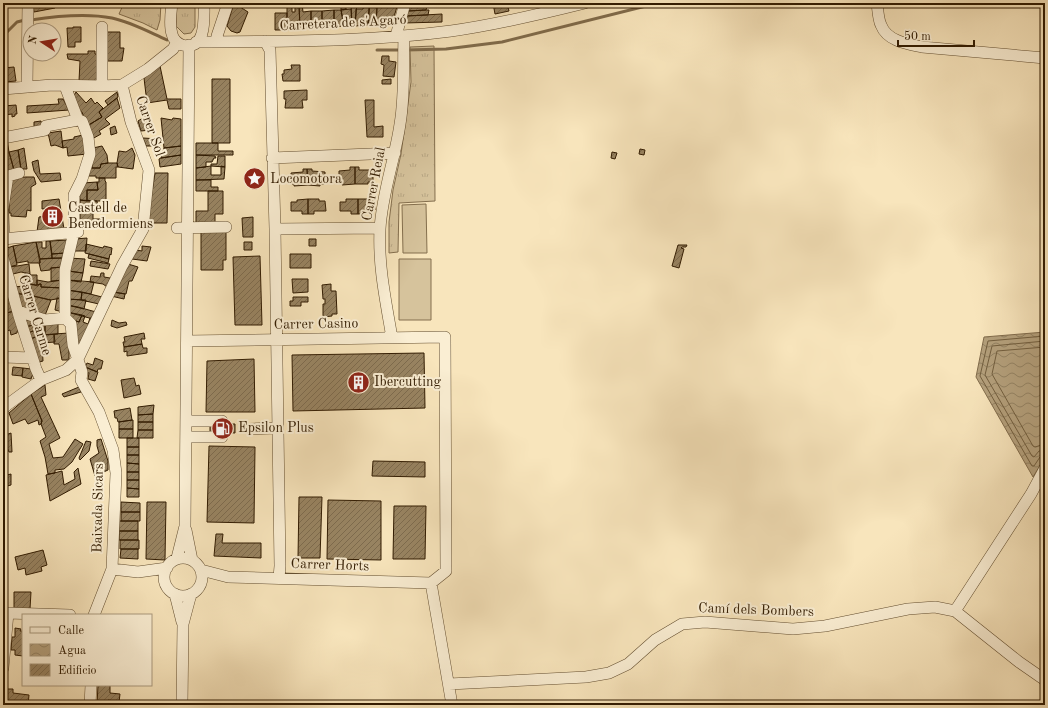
<svg xmlns="http://www.w3.org/2000/svg" width="1048" height="708" viewBox="0 0 1048 708" font-family="'Old Standard TT',serif">
	<style>
		.grass { fill: url(#grass-tufts); stroke: #846f4e }
		.pitch { fill: #d6c39c; stroke: #846f4e }
		.water { fill: url(#water-waves); stroke: #806b4b }
		.lines { fill: none; stroke-linecap: round; stroke-linejoin: round }
		.shore { stroke: #725e3e; stroke-width: 1 }
		.stream { stroke: #806b4b; stroke-width: 3 }
		.building { fill: url(#building-hatch); stroke: #311b01 }
		.minor-casing { stroke: #634e30; stroke-width: 12 }
		.minor { stroke: #faeed3; stroke-width: 11 }
		.labels { text-anchor: middle; dominant-baseline: central; stroke-width: 4; stroke-linejoin: round; paint-order: stroke }
		.street-label { font-size: 14px; fill: #311b01; stroke: #faeed3 }
		.poi-label { font-size: 14px; fill: #311b01; stroke: #faeed3; text-anchor: start }
	</style>
	<defs>
		<pattern id="grass-tufts" width="24" height="20" patternUnits="userSpaceOnUse"><rect width="24" height="20" fill="#d6c39c"/><path d="M3 7l-1-3M5 7V3M7 7l1-3M15 17l-1-3M17 17v-4M19 17l1-3" fill="none" stroke="#b8a785"/></pattern>
		<pattern id="water-waves" width="16" height="10" patternUnits="userSpaceOnUse"><rect width="16" height="10" fill="#b4a07c"/><path d="M0 5q4-4 8 0t8 0" fill="none" stroke="#938263"/></pattern>
		<pattern id="building-hatch" width="6" height="6" patternUnits="userSpaceOnUse"><rect width="6" height="6" fill="#988462"/><path d="M-1 1l2-2M0 6l6-6M5 7l2-2" fill="none" stroke="#7d6b4e"/></pattern>
	</defs>
	<rect width="100%" height="100%" fill="#f8e5bc"/>
	<filter id="stains"><feTurbulence type="fractalNoise" baseFrequency=".005" numOctaves="4"/><feColorMatrix values="0 0 0 0 .2 0 0 0 0 .09 0 0 0 0 .02 0 0 0 .5 -.17"/></filter>
	<radialGradient id="worn" r=".72"><stop offset=".6" stop-color="#630" stop-opacity="0"/><stop offset="1" stop-color="#630" stop-opacity=".3"/></radialGradient>
	<!-- grass -->
	<path class="grass" d="M124 3H161L160 20 157 30 143 23 119 14Z
		M176 3H195V27L191 33 184 34 176 26Z
		M434 46 435 201 399 203 398 252 389 253V222L393 190 401 154 411 82 410 47Z"/>
	<!-- pitch -->
	<path class="pitch" d="M426 204 427 253H403L402 205Z
		M399 259H431V320H399Z"/>
	<!-- water -->
	<path class="water" d="M1045 332V457L1033 477 976 377 984 337Z"/>
	<g class="lines">
		<!-- shore -->
		<path class="shore" d="M1045 336 988 341 980 376 1032 466H1034L1040 457 1045 455
			M1045 341 992 346 985 375 1032 456 1034 457 1039 451 1045 450
			M1045 347 997 351 992 374 1033 446 1035 447 1045 444"/>
		<!-- stream -->
		<path class="stream" d="M31 20C57 16 86 13 112 18 131 22 149 32 167 40
			M3 36 17 22 25 20
			M377 50H401
			M406 50 446 49 502 42 658 3"/>
	</g>
	<!-- building -->
	<path class="building" d="M41 3H54L55 8 34 12 33 5Z
		M210 3H220V4L210 5Z
		M234 3 248 12 240 32 237 33 231 31 227 26Z
		M299 3H302L303 12 311 11V28L300 29Z
		M341 3H347L346 9 341 10Z
		M351 3H357L355 26H352Z
		M364 3H370L368 25 355 26 356 9H363Z
		M388 3H398L392 24 376 25 377 7H387Z
		M410 3H429H428L426 10 408 11Z
		M493 3H507L509 11 495 14Z
		M292 4V12H295V6L299 5 300 29 287 30V5Z
		M369 6 377 7 376 25H368Z
		M351 9 352 26H344L341 10Z
		M334 10H341L344 26 334 27Z
		M334 10V27L322 28V11Z
		M426 10H429L428 15 406 16 408 11Z
		M311 11H322V28H311Z
		M275 13H287V30H275Z
		M442 14V22L404 23 406 16Z
		M73 27H81V42H75V47H68L67 28H73Z
		M104 32H120V48H124L122 61H104Z
		M88 51H95V54L100 55 99 81H79L80 61 68 59 67 54H88Z
		M35 54H43L42 60 35 59Z
		M382 56H389V61L396 62 394 77 383 76 384 65 381 64Z
		M291 65H300V81H283L282 74H284V70L292 69Z
		M160 66 167 99H181V109H169L167 100 147 103 144 78Z
		M14 67 16 81 5 82V78H3V68Z
		M212 79H230V143H212Z
		M391 79V84H382V80Z
		M307 90V100H302L303 108H285L286 99H284V91Z
		M76 92 86 103 91 98 95 104 97 102 103 108 99 112 102 117 87 126 82 112 77 111 72 99Z
		M117 92 118 97 108 105 105 101Z
		M117 98 120 108 105 119 110 124 99 131 101 134 92 139 87 126 102 117 99 112Z
		M58 99H63L69 110 27 113V106L59 104Z
		M365 100H374V127L383 126V137H367Z
		M16 105 17 114H15V116L12 117V114L4 115 3 106Z
		M146 116 150 130 141 131 138 121Z
		M161 118 172 120 173 118 181 119V146L164 148Z
		M41 121 42 127H34V122Z
		M115 126 117 133 111 135 110 128Z
		M61 131 63 148 55 145 51 146 48 133Z
		M83 135 87 154 68 156 67 147 63 148 62 141 74 139V137Z
		M143 138 159 139 160 146H146Z
		M7 140 9 152 14 170 8 173 3 172V142Z
		M196 143H218V151H233V155H196Z
		M102 146 107 155 108 163 101 164 100 168H92L93 148Z
		M181 146V155L161 158 164 148Z
		M24 148 27 169H21L18 150Z
		M132 148 135 155 133 169 118 167 117 163 119 151 126 152Z
		M640 149 645 150 644 155 639 154Z
		M18 150 21 169 14 170 9 152Z
		M612 152 617 153 615 159 611 158Z
		M181 155V164L160 167 159 159 161 158Z
		M196 155 215 156 216 158H214L212 162H206V167L196 168Z
		M218 156H225V167L211 166V164H217Z
		M38 160 40 174 60 173 61 180 41 182 34 171 32 162Z
		M108 163H117L118 167H116V178H96V176H88L89 168H100L101 164Z
		M211 166V175H221V166L225 167 224 179 196 180V168Z
		M350 167H355V184L342 185V183H339V171L350 170Z
		M355 167H359V170H373V182H368V184H355Z
		M303 169H307L308 185 294 186V184H292L291 173 303 172Z
		M307 169H312V171L325 172V184H320V186L308 185Z
		M155 173H168L167 223H147Z
		M26 177H34L36 184 31 187V211L27 210 26 217 11 216V213H9V178Z
		M99 178H105V181L106 182V201H87V190H98L97 182H99Z
		M196 180H211V187H218V191H196Z
		M97 182 98 190H87V201L80 200 79 190 83 183Z
		M208 191H223V214H215V223L196 224V211H208Z
		M59 199 64 229 37 232 39 217 52 215 50 208 42 209V201Z
		M308 199H319V201H325L326 211H314V214H308Z
		M308 199V214H302V211H291V202H297V200Z
		M346 199H358V214H351V211H340V202H346Z
		M358 199H368V201H374L375 210 364 211V214H358Z
		M80 200 97 201 98 209H93V219H102V227L80 228Z
		M253 217V237H243L242 218Z
		M201 232H226V260H223V270H201Z
		M87 238 86 251H73L75 239Z
		M309 239H316V246H309Z
		M68 240 65 253 52 254 50 241Z
		M46 241H50L52 258 40 259 36 242H42V248H46Z
		M36 242 40 263H28V261L17 263 13 246Z
		M244 242H252V250H244Z
		M86 244 103 248 104 246 112 248 111 255 110 254 109 259 85 253Z
		M678 245H687L686 247H682L681 248 684 249 679 268 672 266Z
		M13 246 17 265 8 267 4 249Z
		M142 246 151 247 147 261 132 259 136 250 142 251Z
		M65 253 64 258H52V254Z
		M89 254 109 259 108 263 88 258Z
		M290 254H311V268H290Z
		M260 256 262 325H235L233 257Z
		M64 258 63 267 51 268 50 270 41 271 39 263H40V259Z
		M69 258 85 259 83 273 68 271Z
		M91 261 110 264 108 269 90 266Z
		M29 264 30 274 21 272 9 275 8 267 17 266Z
		M128 264 138 267 132 281H129L126 294 113 292Z
		M63 267V280L51 281V268Z
		M68 271 83 273 81 282 67 280Z
		M25 273 30 274 31 275H37V285L30 284 31 289 30 295 14 293 12 287 26 286Z
		M101 273H104V277L110 278 107 287 103 284 90 282 91 276 100 277Z
		M292 279H308V292L293 293Z
		M3 280H4L8 294H3Z
		M37 280 48 282 63 280V288L41 287V284L37 285Z
		M68 280 94 282 91 294 67 290Z
		M30 284 38 286 39 284H41V287L63 288V298L50 300 30 295 31 289Z
		M331 284V291H336L337 314H332V316L323 317V304H325V299H323L322 285Z
		M67 290 82 292 81 300 67 299Z
		M82 292 102 297 99 304 81 300Z
		M113 292 125 294 124 299 111 296Z
		M14 293 32 296 27 311 17 302Z
		M32 296 51 300 44 318 26 312Z
		M293 297H308V302H301V306H290V301H293Z
		M57 298H63V312L55 310Z
		M10 299 14 311 3 314V301Z
		M67 299 86 300 84 309 67 305Z
		M67 305 78 307 96 312 93 319 67 312Z
		M14 311 18 328 17 333 11 335 10 330 4 332 3 314Z
		M67 312 82 315 79 322 67 318Z
		M24 314 37 320 36 324H35L33 319H31L33 325 26 327Z
		M82 315 85 316 83 322 88 324 90 318 93 319 79 345 74 333 76 321 79 322Z
		M37 320 45 322V332L40 333 38 329 28 333 26 327 36 324Z
		M112 320 119 323 126 322 127 325 117 328 111 326Z
		M45 322H58V334L45 335Z
		M38 329 41 335 30 339 28 333Z
		M69 333V360H62L59 344H54V334Z
		M144 333 145 339H141L142 344 124 347 123 342H125L124 337Z
		M54 334 55 342 42 343 43 361 36 363 30 339 41 335Z
		M142 344 143 348H147V353L127 356V351L124 352V347Z
		M424 353 425 408 293 411 292 355Z
		M95 358 103 361 101 369H98L97 372 85 367 87 363 93 365Z
		M254 359 255 412H206L207 361Z
		M13 367 23 368 22 376 12 375Z
		M85 367 98 372 95 381 88 379 89 373 84 372Z
		M23 368 31 369 33 374 31 379 22 377Z
		M134 378 136 386 139 385 141 394 124 398 121 380Z
		M45 385 46 395 41 397 60 438 49 444 53 458 63 457 75 439 83 444 72 462 64 469 55 470V473L48 474 45 457 40 441 46 437 41 424 42 421 31 394Z
		M79 387 81 392 64 397 62 394Z
		M31 394 42 421 41 424 39 425 38 420 28 424 25 419 13 424 9 413Z
		M154 405 153 414 138 415V407Z
		M130 408 132 420 118 422 117 418H115L114 411Z
		M153 414V422H138V415Z
		M133 420V429H119V422Z
		M138 422H153V430H138Z
		M210 424H235V433L210 432Z
		M119 429H133V438H119Z
		M138 430H153V438H137Z
		M11 433 12 452H9L5 443H3V436Z
		M127 438H139V447H127Z
		M101 439 108 461V470L95 476 90 459 99 453 97 446V440Z
		M86 441 91 442 89 451 80 460 79 458Z
		M209 446 255 447 254 523 207 522Z
		M127 447H139V455H127Z
		M3 454H5V462L3 461Z
		M127 455H139V464L127 463Z
		M373 461 425 462V477L372 476Z
		M127 463 139 464V472H127Z
		M78 468 81 484 50 501 46 475 62 471 64 485 75 479 74 472Z
		M127 472H139V480H127Z
		M11 474V485L3 487V476Z
		M127 480H139V489L127 488Z
		M127 488 139 489V497H127Z
		M299 497H322L320 558H298Z
		M328 500 381 501V560L327 559Z
		M121 502 140 503V512H121Z
		M147 502H166L165 560 146 559Z
		M394 506H426L425 559H393Z
		M121 512H140V521H121Z
		M119 521H138V531H119Z
		M119 531H138V540H119Z
		M216 534H223L222 543H261V558L214 556Z
		M120 540H139V549H120Z
		M121 549H138V559L120 558Z
		M43 550 47 565 41 567 42 571 26 575 25 568 18 570 15 557Z
		M14 592H31L30 609 14 608Z
		M15 628 21 629 20 631H23V656L15 655V650H11L12 637H15Z
		M98 685H110V693L120 694 119 702 108 700V703L120 705H97Z
		M5 689H13V693L29 695 28 705H19V703L4 701Z"/>
	<g class="lines">
		<defs>
			<path id="minor" d="M172 3C171 12 169 25 172 34 173 39 177 43 182 45 207 52 204 17 204 3
				M877 3C878 10 878 19 881 25 887 41 907 44 922 47L1045 58
				M217 36 228 3
				M396 36 405 3
				M265 41 270 50 275 229 280 566 279 578
				M196 42C281 41 367 42 451 31 496 25 541 14 585 3
				M27 86 28 3
				M65 86 78 120 82 121 88 137 90 154 82 179 74 195V232L65 270V318L71 324 73 345 82 372 81 380 99 412 113 450 116 473 112 569 94 615
				M102 86V27
				M3 89 52 85 102 86 122 85 148 69 173 49 177 42
				M3 138 45 130 46 126 78 120
				M272 158 395 153
				M3 208 8 176 19 173
				M3 213 4 239 3 242
				M177 228 226 227
				M275 229 380 228
				M3 239 78 232
				M3 258 19 316 36 369 41 380
				M18 311 45 320 65 318
				M392 338C386 302 378 266 380 229 382 193 395 159 400 124 405 95 403 66 404 36
				M187 341 445 337 446 571 431 583
				M3 357 32 358
				M3 409 7 405 41 380 66 370 78 359 122 266 143 229 149 170 131 122 122 85
				M250 429 277 428
				M186 437H222V421H186
				M186 530 192 560
				M177 558 185 526 189 45
				M164 577a19 19 0 1 1 38 0a19 19 0 1 1-38 0Z
				M112 569 138 572 167 568
				M201 570 228 577 431 583
				M431 583 452 705
				M175 594 182 622
				M955 611 1031 494 1045 468
				M3 668 8 613 70 615
				M449 684 586 677 609 673 628 664 655 640 682 624 705 622 793 629 825 626 908 609 935 607 955 611 1019 662 1045 680
				M90 705 91 685
				M182 705 183 624 191 594"/>
		</defs>
		<!-- minor casing -->
		<use href="#minor" class="minor-casing"/>
		<!-- minor -->
		<use href="#minor" class="minor"/>
	</g>
	<!-- icons -->
	<defs>
		<symbol id="sight-disc" viewBox="-11 -11 22 22"><circle r="9.5" fill="#8f2418" stroke="#faeed3"/><path d="M0-6L1.8-2.2L6-1.7L2.9 1.2L3.7 5.4L0 3.3L-3.7 5.4L-2.9 1.2L-6-1.7L-1.8-2.2Z" fill="#fff"/></symbol>
		<symbol id="building-disc" viewBox="-11 -11 22 22"><circle r="9.5" fill="#8f2418" stroke="#faeed3"/><path d="M-4-6H4V6H1V3H-1V6H-4ZM-2.5-4.3h1.7v1.8h-1.7ZM.8-4.3h1.7v1.8H.8ZM-2.5-1h1.7V.8h-1.7ZM.8-1h1.7V.8H.8Z" fill="#fff"/></symbol>
		<symbol id="fuel-disc" viewBox="-11 -11 22 22"><circle r="9.5" fill="#8f2418" stroke="#faeed3"/><path d="M-5.5-6h7V0h2V4h1.3V-2.5L3-4.5l.8-.8L6-3V5H2.5V1h-1V6h-7ZM-4.2-4.7v3.2H.2V-4.7Z" fill="#fff"/></symbol>
	</defs>
	<g fill-rule="evenodd">
		<use href="#sight-disc" x="242" y="166" width="25" height="25"/>
		<use href="#building-disc" x="40" y="204" width="25" height="25"/>
		<use href="#building-disc" x="346" y="370" width="25" height="25"/>
		<use href="#fuel-disc" x="210" y="416" width="25" height="25"/>
	</g>
	<g class="labels">
		<!-- street labels -->
		<g class="street-label">
			<text transform="translate(343 23) rotate(-3)">Carretera de s'Agaró</text>
			<text transform="translate(150 126) rotate(71)">Carrer Sol</text>
			<text transform="translate(374 184) rotate(-79)">Carrer Reial</text>
			<text transform="translate(35 315) rotate(73)">Carrer Carme</text>
			<text transform="translate(316 324) rotate(-1)">Carrer Casino</text>
			<text transform="translate(98 508) rotate(-89)">Baixada Sicars</text>
			<text transform="translate(330 565) rotate(2)">Carrer Horts</text>
			<text transform="translate(756 610) rotate(2)">Camí dels Bombers</text>
		</g>
		<!-- poi labels -->
		<g class="poi-label">
			<text x="270" y="179">Locomotora</text>
			<text x="68" y="208">Castell de<tspan x="68" dy="16">Benedormiens</tspan></text>
			<text x="374" y="382">Ibercutting</text>
			<text x="238" y="428">Epsilon Plus</text>
		</g>
	</g>
	<!-- margin -->
	<rect width="1048" height="708" fill="none" stroke="#f8e5bc" stroke-width="16"/>
	<rect x="4" y="4" width="1040" height="700" fill="none" stroke="#311b01" stroke-width="2"/>
	<rect x="8" y="8" width="1032" height="692" fill="none" stroke="#311b01"/>
	<!-- legend -->
	<rect x="22" y="614" width="130" height="72" fill="#faeed3" stroke="#aa9a7f"/>
	<rect x="30" y="627" width="20" height="6" fill="#faeed3" stroke="#aa9a7f"/>
	<text x="58" y="634" font-size="12" fill="#311b01">Calle</text>
	<rect x="30" y="644" width="20" height="12" fill="url(#water-waves)" stroke="#aa9a7f"/>
	<text x="58" y="654" font-size="12" fill="#311b01">Agua</text>
	<rect x="30" y="664" width="20" height="12" fill="url(#building-hatch)" stroke="#aa9a7f"/>
	<text x="58" y="674" font-size="12" fill="#311b01">Edificio</text>
	<!-- north arrow -->
	<g transform="translate(42 42) rotate(282)"><circle r="19" fill="#faeed3" stroke="#aa9a7f"/>
	<path d="M0-3L7 15L0 10L-7 15Z" fill="#8f2418"/>
	<text y="-6" font-size="11" font-weight="bold" text-anchor="middle" fill="#311b01">N</text>
	</g>
	<!-- scale -->
	<path d="M898 40v6h76v-6" fill="none" stroke="#311b01" stroke-width="2"/>
	<text x="904" y="40" font-size="12" fill="#311b01" stroke="#faeed3" stroke-width="3" paint-order="stroke">50 m</text>
	<rect width="100%" height="100%" filter="url(#stains)"/>
	<rect width="100%" height="100%" fill="url(#worn)"/>
</svg>
